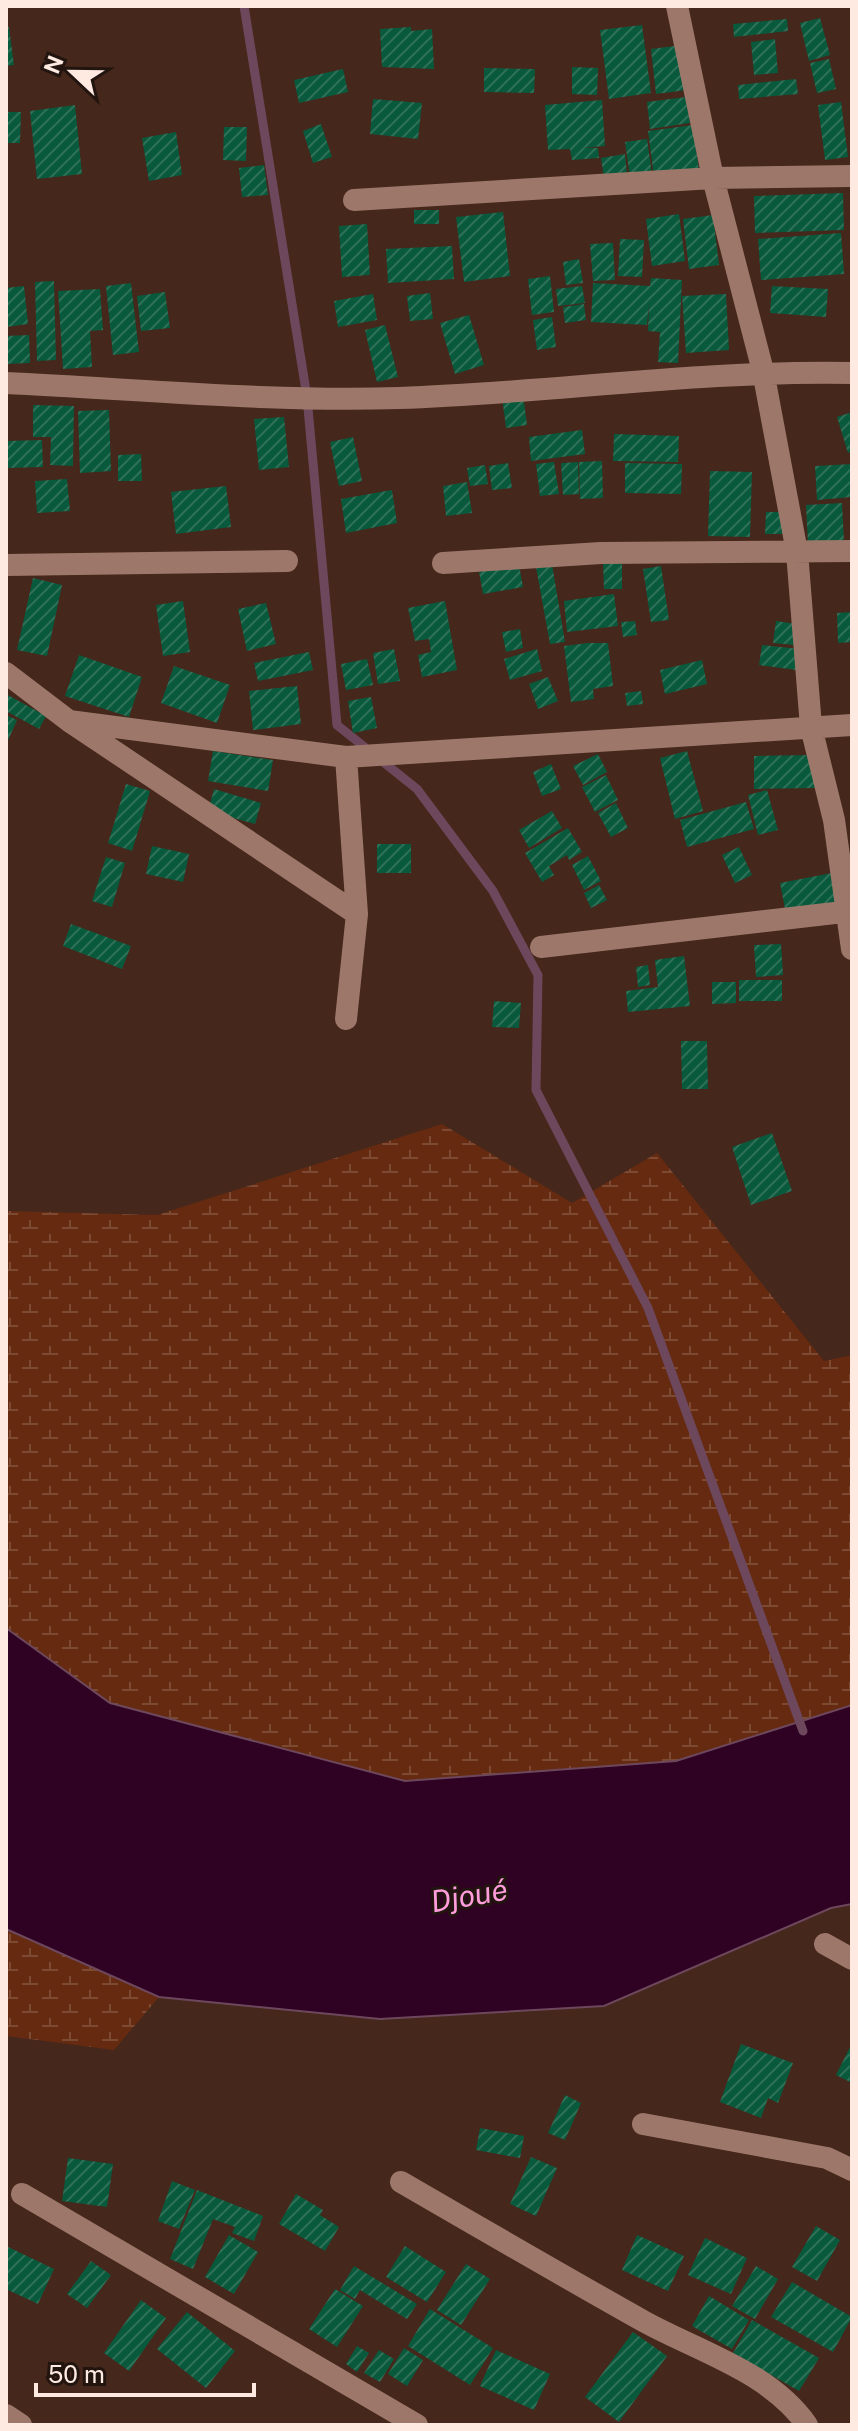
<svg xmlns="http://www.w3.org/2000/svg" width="858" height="2431" viewBox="0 0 858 2431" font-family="'Public Sans',sans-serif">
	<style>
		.wetland { fill: url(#wetland-marsh) }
		.water { fill: #2f0122; stroke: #6d475c; stroke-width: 2 }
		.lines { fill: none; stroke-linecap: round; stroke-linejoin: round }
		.stream { stroke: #6d475c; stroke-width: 9 }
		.building { fill: url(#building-hatch) }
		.street { stroke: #9d786a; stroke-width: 22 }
		.labels { text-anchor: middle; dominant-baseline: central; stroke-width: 6; stroke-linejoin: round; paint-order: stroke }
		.water-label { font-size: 30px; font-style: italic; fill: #ff9cdb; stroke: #22140f }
	</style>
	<defs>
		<pattern id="wetland-marsh" width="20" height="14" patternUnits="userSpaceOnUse" patternTransform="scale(2)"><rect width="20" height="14" fill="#652a10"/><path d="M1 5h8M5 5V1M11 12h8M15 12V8" fill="none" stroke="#7c4932"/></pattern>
		<pattern id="building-hatch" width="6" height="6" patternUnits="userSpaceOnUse" patternTransform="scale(2)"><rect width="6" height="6" fill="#09593c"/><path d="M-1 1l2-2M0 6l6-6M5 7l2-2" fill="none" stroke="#2e7158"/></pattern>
	</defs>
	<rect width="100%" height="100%" fill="#45271b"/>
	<!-- wetland -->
	<path class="wetland" d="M442 1124 572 1203 657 1153 824 1361 852 1355V1705L676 1761 404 1781 110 1703 6 1628V1211L157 1215Z
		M6 1929 159 1997 114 2050 6 2036Z"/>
	<!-- water -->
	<path class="water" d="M6 1628 110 1703 405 1781 676 1761 852 1705V1904L831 1908 604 2006 380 2019 159 1997 6 1929Z"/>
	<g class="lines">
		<!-- stream -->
		<path class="stream" d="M244 6 307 397 337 725 417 789 493 891 538 975 536 1090 648 1308 803 1731"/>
	</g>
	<!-- building -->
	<path class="building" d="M820 18 830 55 809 61 800 23Z
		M787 19 788 31 734 37 733 24Z
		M642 25 651 93 609 99 600 30Z
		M6 27H9L14 65 6 66Z
		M411 27V31L432 29 434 69 382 67 380 29Z
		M775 39 778 73 754 75 751 42Z
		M682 45 687 90 656 94 651 49Z
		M829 59 836 89 817 93 810 63Z
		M572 67 598 68 597 95 572 94Z
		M484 68 535 69 534 93 484 92Z
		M343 69 348 92 299 103 294 80Z
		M796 79 798 94 739 99 738 85Z
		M686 97 690 123 650 129 647 102Z
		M373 99 422 103 418 139 370 134Z
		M602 100 605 146 583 148H598L599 158 572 160 570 149 548 150 545 105Z
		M841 102 848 157 825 160 818 105Z
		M75 105 82 174 37 179 30 111Z
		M6 112H21L20 143H6Z
		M321 124 332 157 313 163 303 131Z
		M693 125 699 171 654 177 648 131Z
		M224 127H247L246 161 223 160Z
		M176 132 182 175 149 181 142 138Z
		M647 139 652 174 630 177 625 142Z
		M625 154 627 174 604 178 601 158Z
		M264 165 268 195 242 197 239 168Z
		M843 193 844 230 755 233 754 196Z
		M414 210H439V224H414Z
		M503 212 510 276 464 282 456 217Z
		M679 214 685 261 652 266 646 219Z
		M713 215 719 265 689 269 683 219Z
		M367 224 370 275 342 277 339 226Z
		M841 233 844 274 761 280 758 239Z
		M620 239 644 240 642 277 618 276Z
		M613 243 615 280 593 281 590 244Z
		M452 246 454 279 388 283 386 249Z
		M579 259 583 283 566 285 563 262Z
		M550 276 554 312 532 315 528 279Z
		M651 278 682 280 678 363 658 362 660 332 648 331 649 304 647 325 591 322 593 283 650 286Z
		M54 281 56 360 37 361 35 282Z
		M131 283 139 352 113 355 106 286Z
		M24 286 28 324 6 327V288Z
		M582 286 585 303 558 306 556 289Z
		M772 286 828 289 826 317 770 313Z
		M100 289 103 330 90 331 92 367 63 369 58 291Z
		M165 292 170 328 141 331 137 296Z
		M430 293 433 319 410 321 407 296Z
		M373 294 377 320 338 327 334 301Z
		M726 294 729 350 686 353 682 296Z
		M584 304 586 320 565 323 563 307Z
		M469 315 484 365 455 374 440 323Z
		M552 317 556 347 537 350 533 320Z
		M385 325 398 377 377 382 365 330Z
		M29 335 30 363 6 364V336Z
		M523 394 527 425 506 428 502 397Z
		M33 405 74 406 73 466 50 465 51 437H33Z
		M109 410 111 471 80 473 78 411Z
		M852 412V451L848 453 837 417Z
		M284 417 289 467 259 470 254 419Z
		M582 430 585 454 531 461 529 437Z
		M614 434 679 436 678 462 613 461Z
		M353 437 362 481 339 486 330 442Z
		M42 440 43 467 6 468V441Z
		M141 454 142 481H118V455Z
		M602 461 603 498 580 499 579 462Z
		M554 462 559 494 540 496 536 464Z
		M578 462 579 494 563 495 561 463Z
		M508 463 512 488 492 490 489 466Z
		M625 463 682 464 681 494 625 493Z
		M852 464V497L817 500 815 466Z
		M485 465 488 484 470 486 467 468Z
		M710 471 752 472 750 537 708 536Z
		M67 479 70 511 37 513 35 481Z
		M467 482 472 513 446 516 443 486Z
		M226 486 231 527 176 534 171 492Z
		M392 490 397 523 346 533 341 499Z
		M842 503 844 541 808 544 806 505Z
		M766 512H784L783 534H765Z
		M603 563H622V589H604Z
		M552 564 565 642 550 644 536 567Z
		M519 565 523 587 483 594 479 572Z
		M661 566 669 620 651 622 643 569Z
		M33 578 62 585 47 656 17 650Z
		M614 594 618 626 567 632 564 601Z
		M183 601 190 652 163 656 156 605Z
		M445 601 457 670 422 677 418 655 431 652 429 639 415 641 408 608Z
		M266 603 276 644 247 651 238 609Z
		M852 612V642L838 643 837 613Z
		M635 621 637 635 623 637 621 622Z
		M776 621 797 624 794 645 773 643Z
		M520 629 523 648 506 652 502 632Z
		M588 643H608L613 686 593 689 594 699 571 702 564 646Z
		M762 645 800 649 797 670 759 665Z
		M394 649 400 681 378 684 373 653Z
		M537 649 542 671 510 680 504 659Z
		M309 652 313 670 258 681 254 663Z
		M79 655 142 677 129 717 65 696Z
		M367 659 373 685 346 690 341 664Z
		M702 660 707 684 665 694 660 670Z
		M174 666 230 685 217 723 161 703Z
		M548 677 558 701 538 709 529 684Z
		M297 686 301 724 253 730 249 691Z
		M641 691 643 704 627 706 625 693Z
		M6 694 46 716 39 729 6 711Z
		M371 697 377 728 353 733 348 701Z
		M6 715 17 720 6 745Z
		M213 751 273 760 268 791 208 781Z
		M687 751 703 811 675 819 660 758Z
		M598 754 607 772 583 785 573 766Z
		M816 755V788L754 789V756Z
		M551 764 561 789 542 796 533 772Z
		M606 775 618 800 595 812 582 787Z
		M126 784 150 791 132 851 108 843Z
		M214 789 261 803 255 824 208 811Z
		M767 790 778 830 758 835 748 795Z
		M746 802 754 829 687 847 680 820Z
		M616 803 628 828 611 837 598 813Z
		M552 811 562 828 529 848 519 830Z
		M568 828 582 852 569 860 567 855 549 866 554 875 542 882 525 853Z
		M377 844H411V873H377Z
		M152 846 189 854 183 882 146 874Z
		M739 847 752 875 735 883 722 855Z
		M588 856 601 881 584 890 572 865Z
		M106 857 125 863 112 907 92 901Z
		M837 872 843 902 786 914 780 883Z
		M599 885 607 900 591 908 584 893Z
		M71 924 131 946 122 969 63 946Z
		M781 944 783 975 756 977 754 945Z
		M684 956 690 1006 628 1012 626 991 658 987 655 960Z
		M648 965 650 985 638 987 636 967Z
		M739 980H782V1001H739Z
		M712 982H736V1003L712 1004Z
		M494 1001 521 1003 519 1028 492 1027Z
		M681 1041H707L708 1089H682Z
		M772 1133 792 1191 751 1205 732 1147Z
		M852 2043V2083L836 2075Z
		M741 2044 793 2063 778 2103 768 2098 761 2118 720 2102Z
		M565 2095 581 2103 565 2140 548 2133Z
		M480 2128 524 2136 520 2158 476 2150Z
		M531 2157 557 2168 536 2216 510 2204Z
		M68 2158 113 2164 107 2207 62 2201Z
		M172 2181 195 2190 179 2229 158 2221Z
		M197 2190 263 2216 254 2241 232 2233 235 2227 213 2219 193 2269 170 2259Z
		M296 2194 323 2210 320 2215 339 2227 325 2251 279 2224Z
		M816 2226 840 2240 817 2281 792 2267Z
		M229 2235 258 2252 234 2294 205 2277Z
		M637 2235 684 2256 668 2291 622 2270Z
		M705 2238 747 2258 731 2294 688 2275Z
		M6 2246 54 2269 38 2304 6 2289Z
		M405 2246 446 2272 427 2302 386 2277Z
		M91 2261 111 2275 87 2308 67 2294Z
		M466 2264 490 2279 461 2325 437 2310Z
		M354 2266 417 2304 407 2319 360 2290 355 2299 340 2290Z
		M756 2266 778 2279 755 2319 732 2306Z
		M792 2282 852 2317 833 2352 771 2317Z
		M335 2289 363 2306 337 2347 309 2329Z
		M709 2296 749 2320 732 2349 692 2326Z
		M141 2300 166 2318 129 2371 104 2353Z
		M430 2309 493 2348 470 2385 408 2346Z
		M187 2312 235 2351 206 2388 157 2349Z
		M752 2320 819 2358 799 2391 733 2353Z
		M633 2332 667 2356 619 2422 585 2397Z
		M357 2346 369 2353 357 2372 346 2364Z
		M404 2348 423 2360 407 2386 388 2374Z
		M379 2350 394 2359 380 2382 364 2373Z
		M496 2350 550 2374 534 2410 480 2386Z"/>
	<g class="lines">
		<!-- street -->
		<path class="street" d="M677 6 713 178 763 371 797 552 811 727 834 820 852 949
			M354 200 713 178 852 176
			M6 383C136 389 269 402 399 398 551 393 700 370 852 373
			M443 563 601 553 852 551
			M6 565 287 561
			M6 673 69 721 357 914
			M69 721 346 757 852 725
			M541 947 852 911
			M346 1019 357 914 346 757
			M825 1944 852 1959
			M643 2124 827 2158 852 2170
			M401 2182C482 2229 563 2276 645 2322 700 2352 770 2372 807 2425
			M22 2194 417 2425
			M6 2415 21 2425"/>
	</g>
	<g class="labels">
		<!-- water labels -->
		<g class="water-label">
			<text transform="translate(469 1895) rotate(-10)">Djoué</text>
		</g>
	</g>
	<!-- border -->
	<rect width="858" height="2431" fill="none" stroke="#ffeae2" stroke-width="16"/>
	<!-- north arrow -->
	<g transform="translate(72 72) rotate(292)" stroke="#22140f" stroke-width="6" paint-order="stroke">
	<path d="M0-6L14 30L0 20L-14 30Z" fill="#ffeae2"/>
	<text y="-12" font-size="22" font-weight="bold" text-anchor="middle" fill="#ffeae2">N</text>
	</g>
	<!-- scale -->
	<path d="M36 2383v12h218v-12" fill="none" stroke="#ffeae2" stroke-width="4"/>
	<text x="48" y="2383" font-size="24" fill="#ffeae2" stroke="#22140f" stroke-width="6" paint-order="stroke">50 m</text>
</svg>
